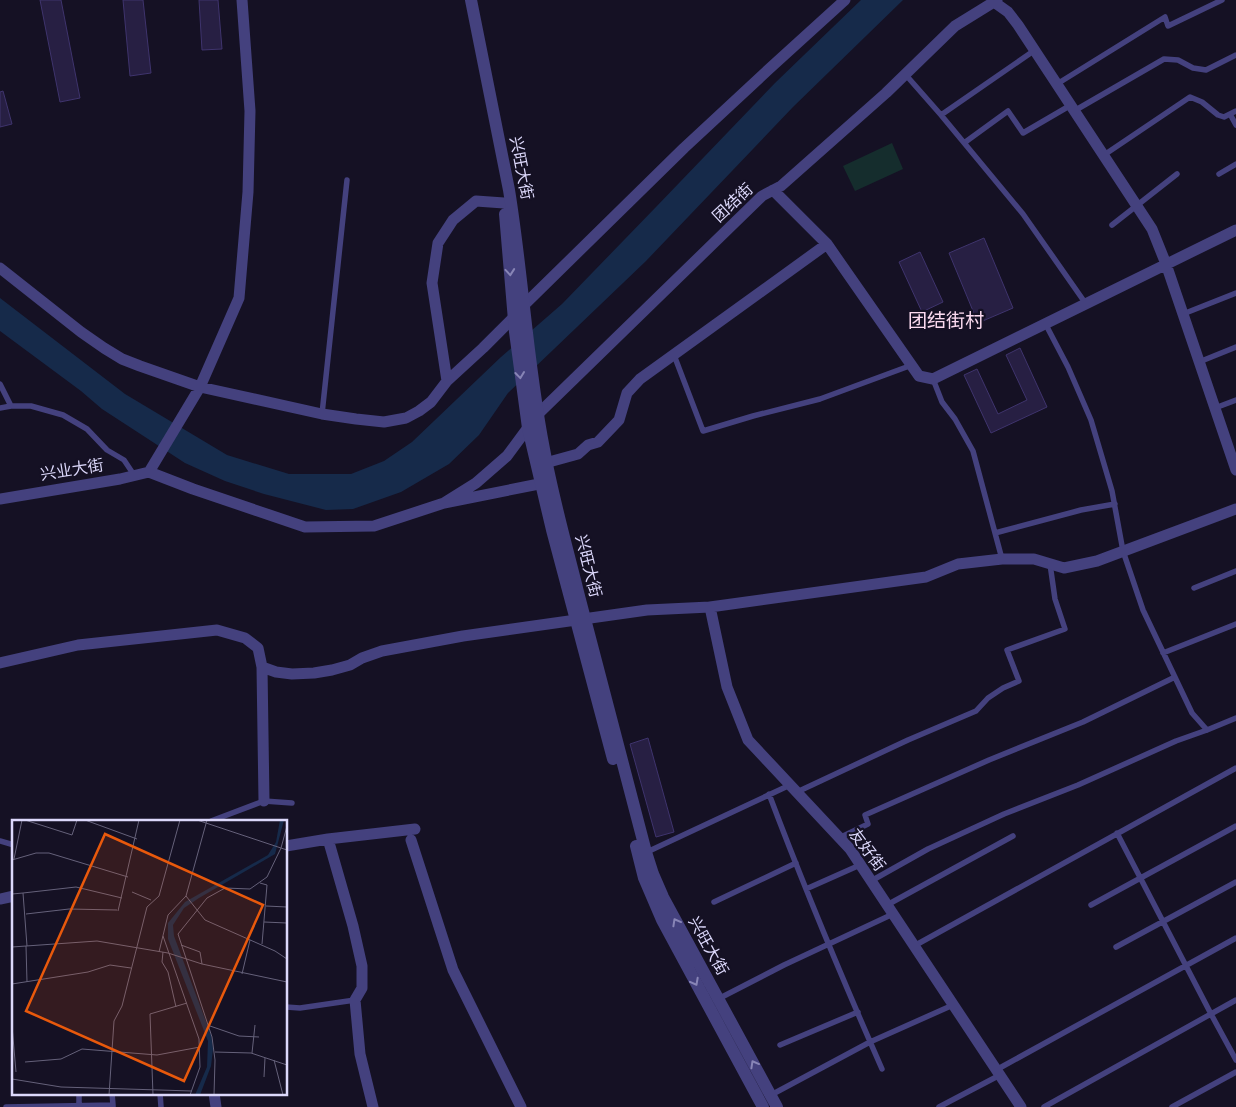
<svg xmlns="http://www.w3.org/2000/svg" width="1236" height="1107" viewBox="0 0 1236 1107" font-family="'Source Sans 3','Noto Sans SC',sans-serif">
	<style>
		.green { fill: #152d2d }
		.water { fill: #162a4a }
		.building { fill: #271f43; stroke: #3f346d }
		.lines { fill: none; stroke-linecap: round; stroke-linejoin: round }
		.service { stroke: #44417e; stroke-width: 5.5 }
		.minor { stroke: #44417e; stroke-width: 11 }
		.tertiary { stroke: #44417e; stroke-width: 12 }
		.oneway { stroke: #8885b6 }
		.labels { text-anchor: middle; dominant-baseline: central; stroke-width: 4.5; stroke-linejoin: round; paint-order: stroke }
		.street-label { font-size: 16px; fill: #dcd8fb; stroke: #151124 }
		.quarter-label { font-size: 19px; fill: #fbdaef; stroke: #151124 }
		.inset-road { fill: none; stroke: #65617a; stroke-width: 1 }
		.view { fill: #e8590c; fill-opacity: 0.15; stroke: #e8590c; stroke-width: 2.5 }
		.inset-edge { fill: none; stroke: #dcd8fb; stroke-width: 2.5 }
	</style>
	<rect width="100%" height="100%" fill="#151124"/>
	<!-- green -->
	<path class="green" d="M892 143 903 169 855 191 843 166Z"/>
	<!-- water -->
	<path class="water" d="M861 0H903L793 107 646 261 508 393 479 435 449 464 401 492 353 509 326 510 264 494 225 481 185 463 102 409 81 391 0 331V298L125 394 227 455 289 474H351L384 461 412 442 501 357 562 304 656 207 775 83Z"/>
	<!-- building -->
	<path class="building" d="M40 0H61L80 98 60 102Z
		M123 0H143L151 73 130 76Z
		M199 0H218L222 49 202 50Z
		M3 91 12 124 0 127V92Z
		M984 238 1013 308 978 323 949 253Z
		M920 252 943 302 922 312 899 262Z
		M1020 348 1047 407 991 433 964 375 977 369 998 414 1027 400 1006 355Z
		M648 738 674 832 656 837 630 744Z"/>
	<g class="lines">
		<!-- service -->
		<path class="service" d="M905 74 941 115 1023 214 1086 304
			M1057 84 1165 17 1168 26 1222 0
			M1074 111 1164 59 1178 60 1193 68 1206 70 1236 55
			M1230 114 1236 125
			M941 115 1035 50
			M964 143 1008 111 1023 133 1071 105
			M1104 155 1190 97 1202 102 1218 115 1224 117 1236 111
			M1219 174 1236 164
			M1112 225 1177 174
			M1183 314 1236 293
			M1046 325 1068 367 1091 420 1112 491 1123 551 1143 610 1192 713 1207 730
			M674 355 703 431 753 416 820 399 912 365
			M1199 362 1236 347
			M933 379 942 402 955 419 973 451 1002 559
			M0 384 11 406H31L63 415 87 429 107 450 124 460 134 475
			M0 408 11 406
			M1215 408 1236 400
			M322 414 347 180
			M995 533 1081 510 1115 504
			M1194 588 1236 571
			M1163 653 1236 624
			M797 792 908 740 976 711 988 698 1003 688 1019 681 1007 650 1065 629 1055 599 1050 564
			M769 794C804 887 842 978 882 1069
			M211 821 264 801 292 803
			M1117 833 1211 1014 1236 1060
			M839 838 868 824 865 815 989 760 1083 722 1175 677
			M0 841 14 845
			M647 852 790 785
			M871 881 928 849 1004 814 1078 785 1176 741 1207 730 1236 718
			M806 889 860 865
			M714 902 796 863
			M887 905 1013 836
			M1091 905 1236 826
			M914 946 1236 768
			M1116 947 1236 882
			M718 999 784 965 893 914
			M286 1007 300 1008 355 1000
			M780 1045 858 1012
			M996 1070 1236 938
			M79 1093V1106
			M112 1093 113 1105
			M160 1093 161 1107
			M771 1095 870 1042 953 1005
			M6 1107 113 1105V1107
			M939 1107 1000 1075
			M1044 1107 1236 1000
			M1172 1107 1236 1072"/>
		<!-- minor -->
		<path class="minor" d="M994 2 1008 12 1018 25 1152 229 1166 264 1236 470
			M773 190 827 244 919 376 933 379C1034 330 1135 279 1236 230
			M0 268 81 332 104 348 122 359 140 366 200 387 322 414 356 419 384 422 406 418 419 411 431 402 447 381 483 348 514 317 524 305 684 148 769 69 845 0
			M447 381 432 283 438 243 453 220 476 201 504 203
			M538 465 578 454 588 445 598 442 619 420 627 393 640 379 827 244
			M149 472 200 387 239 298 248 192 250 111 242 0
			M149 472 193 489 305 527 374 526 444 503 549 482
			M0 499 120 479 149 472
			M444 503 476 483 507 456 538 414 762 196 781 186 886 93 955 26 997 0
			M710 607 727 687 748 740 850 849 1021 1107
			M0 663 78 645 217 630 245 638 258 648 262 667 276 672 292 674 314 673 332 670 350 665 362 658 382 651 463 636 647 610 710 607 926 577 958 564 1002 559H1034L1064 568 1097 561 1236 509
			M262 667 264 801
			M328 839 353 926 362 966V988L355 1000 360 1054 373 1107
			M411 840 453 970 521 1107
			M286 846 328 839 415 829
			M0 899 14 896
			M214 1093 216 1107"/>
		<!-- tertiary -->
		<path class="tertiary" d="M471 0 509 190C523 276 527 363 544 449 553 499 567 547 579 596 601 682 624 767 646 852L653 874 663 897 777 1107
			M505 214 515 332 528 428 552 530 613 759
			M636 846 644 878 662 920 763 1107"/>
	</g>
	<!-- one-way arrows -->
	<defs><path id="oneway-chevron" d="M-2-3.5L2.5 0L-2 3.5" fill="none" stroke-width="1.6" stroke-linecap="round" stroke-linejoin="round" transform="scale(1.25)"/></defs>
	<g class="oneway">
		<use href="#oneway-chevron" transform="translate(510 272) rotate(85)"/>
		<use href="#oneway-chevron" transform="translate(520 375) rotate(83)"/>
		<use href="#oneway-chevron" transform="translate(676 922) rotate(-119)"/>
		<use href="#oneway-chevron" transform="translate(695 982) rotate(62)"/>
		<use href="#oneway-chevron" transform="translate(754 1064) rotate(-119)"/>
	</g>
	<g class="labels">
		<!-- street labels -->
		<g class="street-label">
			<text transform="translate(521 168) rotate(79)">兴旺大街</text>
			<text transform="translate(733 203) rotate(-43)">团结街</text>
			<text transform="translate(72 470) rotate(-9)">兴业大街</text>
			<text transform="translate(588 566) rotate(76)">兴旺大街</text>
			<text transform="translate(867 850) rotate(53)">友好街</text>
			<text transform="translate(708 946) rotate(61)">兴旺大街</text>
		</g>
		<!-- quarter labels -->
		<g class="quarter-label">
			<text x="946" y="321">团结街村</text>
		</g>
	</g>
	<!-- overview -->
	<g transform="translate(12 820)">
		<rect width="275" height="275" fill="#151124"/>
		<path d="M268 0H272L263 34 187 78 172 88 161 105 162 116 199 215 201 229 199 246 188 275H183L195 247 196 221 156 119V103L173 82 256 35 264 22Z" fill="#162a4a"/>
		<path class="inset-road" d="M13 0 60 15 65 0M73 0 125 19M185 0 275 30M2 39 10 0M0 40 24 33H37L116 57M248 63 255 65 250 124M120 72 139 80M11 73 64 67 110 78M0 74 11 73 15 126M174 76 193 100 263 131 275 139M174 76 195 0M254 86 275 87M106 91 127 0M14 94 57 89 105 90M252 102 275 103M151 116 187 219 188 247 178 275M169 125 188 132 190 144M14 126 15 162M0 127 85 121 156 133 190 144 275 162M147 132 156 95 174 76M151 132 150 142 156 152 164 187M230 154 238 120M0 164 76 152 98 145 119 148M0 206 4 252M198 206 227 216 247 217M203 232 239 233 275 245M240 233 243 205M262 240 271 275M13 242 49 239 70 229 145 235 188 227M252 257 253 238M0 259 49 267 180 271M97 275 102 201 110 186 135 87 147 76 168 0M141 275 138 194 175 183M202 275 203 240 200 217 166 114 195 78 213 68 238 69 255 57 269 28 275 6"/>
		<path class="view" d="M93 14 251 85 172 261 14 191Z"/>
		<rect width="275" height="275" class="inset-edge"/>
	</g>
</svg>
